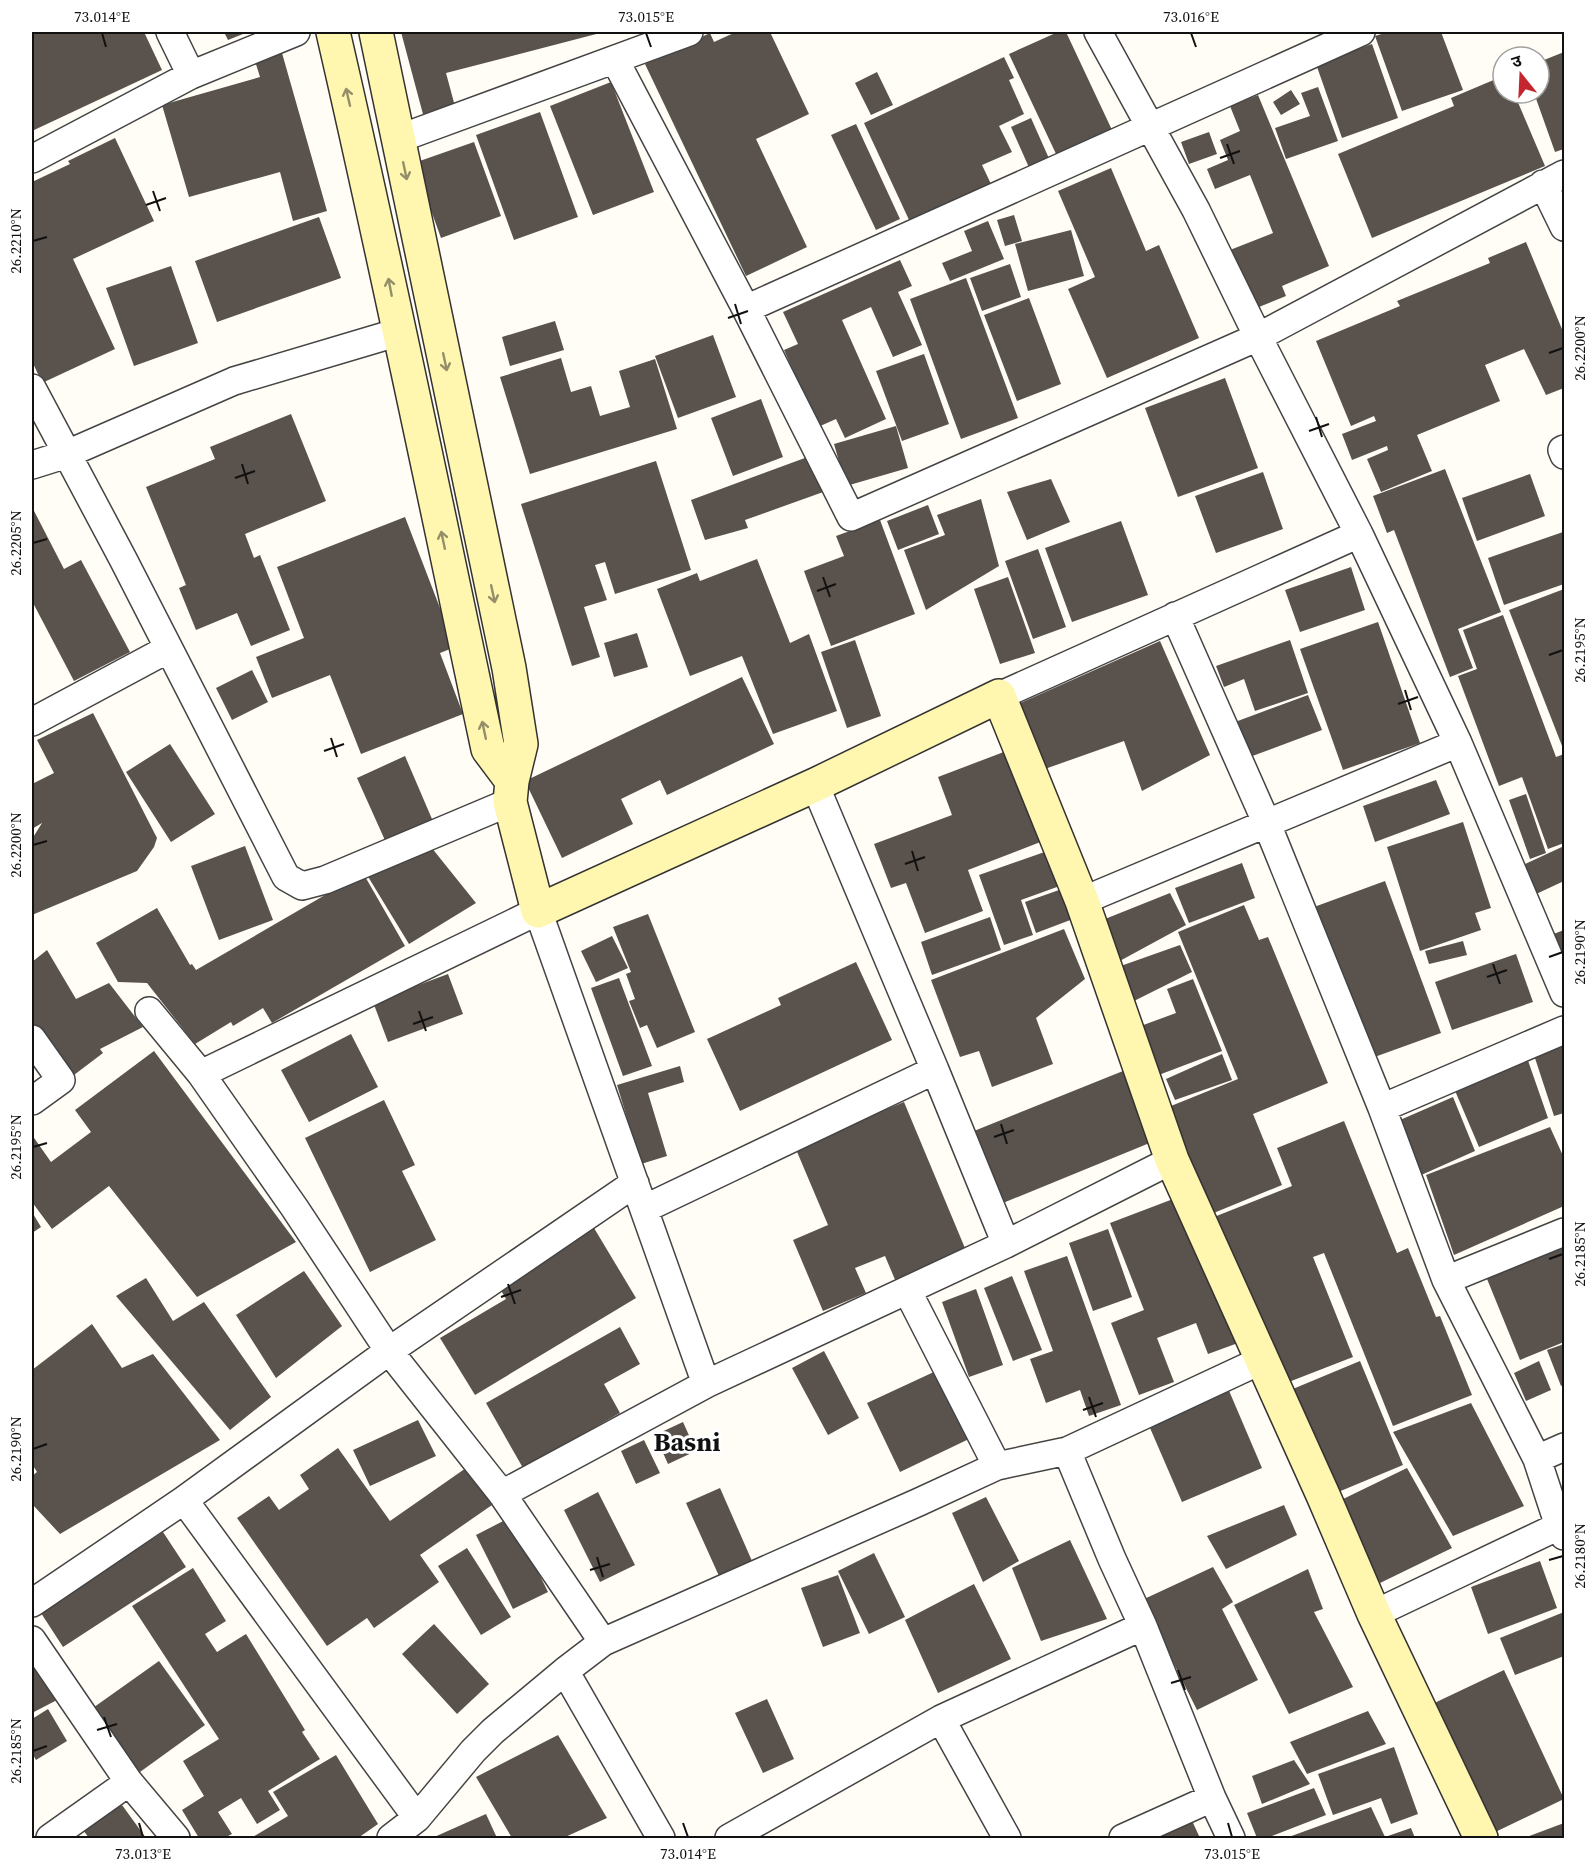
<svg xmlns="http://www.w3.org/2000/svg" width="1596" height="1870" viewBox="0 0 1596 1870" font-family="'Source Serif 4','Noto Sans Devanagari',serif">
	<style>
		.building { fill: #5a524d }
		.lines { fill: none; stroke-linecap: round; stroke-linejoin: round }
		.street-casing { stroke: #444; stroke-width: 30 }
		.secondary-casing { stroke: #333; stroke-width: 36 }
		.street { stroke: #fff; stroke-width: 27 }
		.secondary { stroke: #fff6b0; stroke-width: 33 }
		.oneway { stroke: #948f68 }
		.ticks { fill: none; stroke: #111; stroke-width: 2 }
		.labels { text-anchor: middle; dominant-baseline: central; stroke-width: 6; stroke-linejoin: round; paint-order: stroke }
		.district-label { font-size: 26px; font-weight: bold; fill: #111; stroke: #fff }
		.neatline { fill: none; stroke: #111; stroke-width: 2 }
		.ticks-label { font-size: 15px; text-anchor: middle; fill: #111 }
	</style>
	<rect width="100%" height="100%" fill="#fffdf5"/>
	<!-- building -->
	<path class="building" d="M32 32H144L162 70 32 131Z
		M224 32H248L228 40Z
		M401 32H604L446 73 456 110 424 118Z
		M736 32H770L809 114 756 139 807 247 746 276 645 64 710 33 714 42Z
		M1058 32H1066L1112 130 1057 156 1009 54Z
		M1388 32H1441L1463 90 1402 111 1375 36Z
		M1372 44 1398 118 1342 138 1316 64Z
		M1564 52V149L1555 152 1534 93H1539V62Z
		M282 53 327 211 293 221 280 172 189 197 162 105 260 77 255 61Z
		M1004 57 1014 78 1009 80 1024 114 999 126 1012 152 982 165 991 184 910 222 864 123Z
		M877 72 893 105 871 115 855 83Z
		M1503 76V93H1514L1545 166 1372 238 1338 154 1454 106 1451 98Z
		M611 82 654 192 593 215 550 106Z
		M1318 87 1338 141 1286 159 1275 128 1310 116 1301 93Z
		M1291 90 1300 104 1281 115 1273 102Z
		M1258 95 1329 266 1282 286 1286 296 1254 309 1230 250 1273 233 1250 175 1215 189 1207 169 1228 160 1220 140 1240 131 1230 106Z
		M540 112 578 217 514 240 476 135Z
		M1031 118 1051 163 1031 172 1011 127Z
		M856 124 900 219 876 230 831 135Z
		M1209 132 1217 154 1189 164 1181 142Z
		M115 138 154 221 73 259 115 349 42 383 32 361V182L70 164 68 161Z
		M474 142 501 216 441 238 414 163Z
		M1111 168 1146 251 1159 245 1199 338 1107 378 1068 289 1095 277 1058 191Z
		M1014 215 1022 241 1005 246 997 220Z
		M319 217 341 278 217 322 195 261Z
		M988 221 1004 259 950 281 942 263 972 251 964 231Z
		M1071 230 1084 276 1028 291 1015 244Z
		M1526 242 1564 334V388L1546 395 1524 349 1485 365 1500 401 1417 435 1432 471 1381 492 1367 459 1388 450 1387 446 1352 460 1342 434 1376 421 1374 416 1351 426 1316 341 1400 306 1397 301 1490 263 1488 258Z
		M900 260 912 286 898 292 922 345 893 357 871 307 842 320 886 419 845 438 836 419 818 427 784 350 798 344 783 312Z
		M1010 264 1021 297 982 311 970 278Z
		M171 266 198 343 134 366 106 288Z
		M966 278 1018 418 961 439 910 299Z
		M1029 298 1061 384 1017 401 984 315Z
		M555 321 564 350 510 366 502 337Z
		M713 335 736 397 678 418 655 356Z
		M924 354 949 424 902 441 876 371Z
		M561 358 571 392 591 386 600 416 630 407 619 371 655 359 677 429 530 474 500 377Z
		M1225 378 1258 468 1178 497 1145 408Z
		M761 399 783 457 733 476 711 418Z
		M291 414 326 501 245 534 254 558 260 555 290 630 251 646 237 613 196 630 179 588 186 585 146 487 215 459 210 447Z
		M896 426 908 468 846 486 834 444Z
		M813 455 826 491 745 520 748 528 705 540 691 500Z
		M656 461 691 570 615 594 605 562 595 565 607 600 584 607 600 657 572 666 521 504Z
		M1445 469 1501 612 1458 629 1473 668 1450 677 1394 530 1387 533 1373 496Z
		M1263 472 1283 529 1216 553 1195 496Z
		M1530 474 1545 516 1477 541 1462 498Z
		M1051 479 1070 522 1027 540 1007 492Z
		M981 499 999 566 926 610 904 550 945 535 937 515Z
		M928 505 939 534 898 550 887 521Z
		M32 507 64 569 81 560 130 652 74 681 32 601Z
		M405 517 455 647 440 653 463 714 361 754 330 675 272 698 256 657 304 638 277 567Z
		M880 520 915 614 831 646 804 571 844 556 836 536Z
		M1121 521 1148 595 1072 622 1045 548Z
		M1563 532 1564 584 1504 605 1488 558Z
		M1038 549 1066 627 1033 639 1005 561Z
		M757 559 790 643 809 634 837 711 773 734 742 656 690 676 657 589 697 573 700 581Z
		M1351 567 1365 610 1300 632 1285 590Z
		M1008 577 1035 653 1000 664 974 589Z
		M1564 589V751L1509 610Z
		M1503 615 1556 757 1564 754V843L1548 849 1522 777 1499 786 1458 676 1477 669 1463 630Z
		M1378 622 1420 743 1343 770 1300 649Z
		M637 633 648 667 614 677 604 643Z
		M855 640 881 716 847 728 821 652Z
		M1290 640 1308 693 1255 711 1244 679 1224 687 1216 666Z
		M1160 641 1210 755 1142 791 1124 741 1042 770 1018 704Z
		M252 670 268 702 232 720 216 688Z
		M742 677 774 744 667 795 660 780 621 799 633 824 562 858 525 781Z
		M1308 695 1322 730 1247 758 1235 722Z
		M93 713 157 838 154 847 137 871 32 915V839L42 823 32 829V784L54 773 37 740Z
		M170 744 215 814 171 842 126 772Z
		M1009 750 1043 841 968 870 983 911 925 933 906 883 891 888 874 844 952 815 938 777Z
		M405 756 435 826 388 847 357 778Z
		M1436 780 1450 814 1375 842 1363 806Z
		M1526 794 1546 853 1530 859 1509 800Z
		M1463 822 1491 908 1475 913 1481 930 1420 951 1387 847Z
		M427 842 476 903 409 944 367 875Z
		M245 846 273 920 219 940 191 866Z
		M1564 846V881L1534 895 1521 866Z
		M1056 848 1068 883 1021 900 1033 935 1004 945 979 875Z
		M1242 863 1255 898 1189 923 1175 888Z
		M363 873 405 946 272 1023 263 1008 233 1026 231 1022 195 1044 147 983 118 982 96 943 157 908 190 965 192 964 196 970Z
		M1385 881 1441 1033 1369 1059 1314 907Z
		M1062 889 1073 919 1036 933 1025 902Z
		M1170 893 1186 925 1116 963 1100 921Z
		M1244 905 1259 940 1268 937 1328 1083 1253 1114 1282 1185 1204 1217 1161 1110 1238 1079 1178 932Z
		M648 914 695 1032 657 1048 647 1025 640 1028 629 1001 635 999 626 974 631 972 613 927Z
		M990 917 1001 950 932 975 921 942Z
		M1064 929 1085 979 1036 1018 1053 1064 992 1087 979 1051 960 1057 931 980Z
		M1564 930V969L1551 935Z
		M612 936 628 968 596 982 581 951Z
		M1463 941 1467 955 1429 964 1425 951Z
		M1180 945 1192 972 1130 1003 1115 968Z
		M47 950 76 999 109 983 143 1027 100 1049 103 1053 70 1078 32 1024V962Z
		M1516 954 1533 1002 1452 1030 1435 982Z
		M856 962 892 1040 740 1111 707 1039 781 1005 778 998Z
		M448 974 463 1014 388 1042 373 1002Z
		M619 978 652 1066 623 1076 591 988Z
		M1193 979 1222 1051 1156 1076 1138 1027 1176 1013 1167 989Z
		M351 1034 378 1087 309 1122 281 1070Z
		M1564 1045V1113L1554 1116 1534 1055Z
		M154 1051 296 1242 197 1297 109 1186 52 1229 32 1202V1135L51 1162 91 1132 75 1110Z
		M1525 1052 1548 1118 1479 1147 1453 1086Z
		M1222 1054 1232 1080 1175 1100 1166 1079Z
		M680 1066 684 1082 648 1093 667 1156 641 1164 617 1085Z
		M1123 1071 1152 1142 1003 1203 974 1131Z
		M1453 1097 1475 1151 1419 1176 1400 1120Z
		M384 1100 415 1165 402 1171 436 1240 370 1272 305 1138Z
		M904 1102 967 1253 896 1282 885 1256 855 1268 866 1293 823 1311 793 1240 828 1225 795 1147Z
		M1344 1121 1397 1253 1408 1248 1436 1317 1440 1316 1472 1395 1393 1426 1324 1253 1313 1257 1353 1357 1281 1385 1214 1217 1292 1186 1277 1148Z
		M1550 1127 1564 1158V1206L1454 1255 1426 1175Z
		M1181 1196 1238 1343 1208 1354 1196 1323 1157 1338 1174 1382 1139 1395 1111 1323 1144 1310 1110 1223Z
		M32 1212 41 1227 32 1233Z
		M588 1218 636 1298 475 1395 440 1338 506 1299 498 1285Z
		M1108 1229 1132 1297 1093 1311 1069 1243Z
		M1564 1242V1342L1520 1360 1485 1274Z
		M1067 1256 1121 1405 1089 1416 1080 1390 1046 1403 1030 1359 1053 1351 1024 1271Z
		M304 1271 342 1326 276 1378 236 1315Z
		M1012 1276 1042 1350 1013 1361 984 1288Z
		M146 1278 173 1321 204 1302 271 1397 230 1430 116 1296Z
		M976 1289 1003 1365 969 1377 942 1302Z
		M92 1324 122 1368 153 1354 220 1440 60 1534 32 1504V1476L37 1472 32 1464V1370Z
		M620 1327 640 1364 604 1384 620 1413 523 1468 486 1403Z
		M1564 1344V1385L1561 1386 1547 1350Z
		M824 1351 859 1418 828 1435 792 1368Z
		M1360 1361 1403 1465 1331 1495 1288 1391Z
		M1539 1361 1551 1390 1526 1401 1514 1373Z
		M936 1371 969 1439 900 1472 867 1403Z
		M1227 1386 1262 1468 1182 1502 1147 1421Z
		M1471 1403 1524 1506 1453 1536 1393 1432Z
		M418 1420 436 1456 370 1486 353 1450Z
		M683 1422 696 1451 668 1464 655 1435Z
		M644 1440 660 1473 636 1484 621 1451Z
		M338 1448 390 1521 466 1468 492 1505 420 1555 439 1582 374 1628 367 1618 327 1646 237 1518 269 1496 279 1510 309 1489 300 1475Z
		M1407 1468 1452 1548 1380 1583 1339 1501Z
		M720 1488 752 1561 719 1576 686 1503Z
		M598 1492 635 1565 600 1582 564 1510Z
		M986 1497 1019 1561 983 1582 952 1513Z
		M1284 1505 1297 1535 1226 1569 1207 1536Z
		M511 1517 548 1592 513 1609 476 1535Z
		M163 1532 186 1567 63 1647 41 1613Z
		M1070 1540 1107 1619 1041 1641 1012 1568Z
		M467 1548 511 1617 481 1635 438 1566Z
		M874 1553 905 1617 869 1634 838 1571Z
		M1540 1561 1557 1608 1488 1634 1471 1587Z
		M1213 1567 1233 1602 1222 1609 1258 1680 1197 1710 1142 1600Z
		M193 1568 226 1621 205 1634 217 1652 246 1634 305 1730 302 1732 320 1759 268 1791 280 1810 257 1824 241 1798 218 1812 232 1834 224 1838H199L182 1810 204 1796 183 1761 219 1739 132 1606Z
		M1308 1569 1323 1609 1314 1612 1353 1687 1289 1714 1234 1605Z
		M838 1575 860 1633 823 1647 801 1588Z
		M974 1584 1011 1659 938 1693 905 1620Z
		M1564 1612V1656L1515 1675 1500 1638Z
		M434 1624 489 1684 457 1714 402 1654Z
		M159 1661 205 1725 140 1772 90 1710Z
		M39 1666 57 1700 32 1713V1670Z
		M1504 1670 1564 1799 1489 1835 1428 1706Z
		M767 1699 794 1759 763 1773 735 1713Z
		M48 1709 67 1741 36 1760 32 1753V1719Z
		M1368 1711 1386 1744 1307 1774 1290 1742Z
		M558 1735 607 1818 563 1838H512L476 1777Z
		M1394 1747 1418 1814 1391 1824 1381 1798 1333 1815 1318 1774Z
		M336 1755 378 1824 358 1838H251L288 1816 273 1792Z
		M1294 1760 1310 1784 1262 1804 1252 1776Z
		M1314 1788 1326 1815 1267 1838H1257L1247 1813Z
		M122 1805 146 1838H89L83 1830Z
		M1371 1807 1385 1837 1411 1828 1415 1838H1286Z
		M1188 1812 1200 1838H1133Z
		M486 1814 497 1838H432Z
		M1564 1823V1838H1524Z"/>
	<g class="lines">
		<defs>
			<path id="street" d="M170 32 191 75
				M615 60 746 309 851 517 1258 337 1564 174
				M398 139 689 32
				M32 159 191 75 296 32
				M1543 184 1564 227
				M746 309 1361 32
				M32 388 123 559 286 877 302 886 325 880 510 802
				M1564 449 1562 450 1564 455
				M32 465 67 454 234 381 399 332
				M1359 534 1458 743 1564 993
				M1175 616 1267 824 1382 1108 1446 1280 1537 1459 1559 1526 1564 1536
				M999 696 1359 534 1258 337 1196 210 1098 32
				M32 722 168 649
				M1082 901 1458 743
				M149 1011 201 1074 294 1207 389 1351 502 1494 603 1642
				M32 1039 61 1080 32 1101
				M935 1070 1006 1244 1172 1160
				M201 1074 538 911 706 1384 502 1494
				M1382 1108 1564 1030
				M644 1209 935 1070 815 785
				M1446 1280 1564 1232
				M907 1290 997 1466
				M706 1384 1006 1244
				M1537 1459 1564 1447
				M184 1500 389 1351 635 1183
				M32 1603 184 1500 417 1818
				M1374 1614 1559 1526
				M1143 1626 1212 1798 1231 1838
				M32 1640 129 1782 176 1838
				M565 1671 661 1838
				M941 1719 1007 1838
				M50 1838 129 1782
				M391 1838 417 1818 473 1751 493 1731 565 1671 603 1642 919 1502 997 1466 1067 1451 1262 1360
				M729 1838 941 1719 1143 1626 1112 1559 1067 1451
				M1123 1838 1212 1798"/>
			<path id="secondary" d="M333 32C388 270 437 509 488 749L512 781
				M376 32 509 668 521 744 512 781 510 802 538 911 815 785 999 696 1082 901 1172 1160 1323 1495 1374 1614 1481 1838"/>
		</defs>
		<!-- street casing -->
		<use href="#street" class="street-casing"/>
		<!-- secondary casing -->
		<use href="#secondary" class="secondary-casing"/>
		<!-- street -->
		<use href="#street" class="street"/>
		<!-- secondary -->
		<use href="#secondary" class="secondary"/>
	</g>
	<!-- one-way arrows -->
	<defs><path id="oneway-shaft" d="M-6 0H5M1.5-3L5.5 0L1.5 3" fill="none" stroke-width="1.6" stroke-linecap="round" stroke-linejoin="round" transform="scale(1.5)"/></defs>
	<g class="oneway">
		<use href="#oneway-shaft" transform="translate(348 97) rotate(-103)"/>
		<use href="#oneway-shaft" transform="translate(405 171) rotate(78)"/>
		<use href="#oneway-shaft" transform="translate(390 287) rotate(-101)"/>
		<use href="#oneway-shaft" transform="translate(445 362) rotate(78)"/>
		<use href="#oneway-shaft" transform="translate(443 540) rotate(-102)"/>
		<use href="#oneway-shaft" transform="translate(493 594) rotate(78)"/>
		<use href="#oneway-shaft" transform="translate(484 730) rotate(-102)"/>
	</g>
	<!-- ticks -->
	<path class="ticks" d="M102 33 106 47M646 33 651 47M1191 33 1196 47M1227 144 1234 164M1220 158 1240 151M153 191 160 211M146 205 166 198M33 241 47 237M735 304 741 324M728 318 748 311M1549 353 1563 348M1316 417 1322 437M1309 431 1329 424M242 464 248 484M235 478 255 471M33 543 47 539M823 577 830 597M817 591 836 584M1549 655 1563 650M1405 690 1411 710M1398 704 1418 697M331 738 337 757M324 751 344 744M33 845 47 841M912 851 918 871M905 864 925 857M1549 957 1563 952M1493 964 1500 984M1487 977 1507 970M419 1011 426 1031M413 1024 433 1017M1001 1124 1007 1144M994 1137 1014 1130M33 1147 47 1143M1549 1259 1563 1254M508 1284 515 1304M501 1297 521 1290M1089 1397 1096 1417M1083 1410 1103 1403M33 1449 47 1444M597 1557 603 1577M1549 1560 1563 1556M590 1570 610 1564M1178 1670 1185 1690M1171 1683 1191 1677M104 1717 111 1737M97 1730 117 1724M33 1751 47 1746M139 1823 143 1837M683 1823 688 1837M1228 1823 1232 1837"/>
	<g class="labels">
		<!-- district labels -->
		<g class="district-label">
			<text x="687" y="1442">Basni</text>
		</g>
	</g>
	<!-- border -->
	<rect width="1596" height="1870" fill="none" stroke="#ffffff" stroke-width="66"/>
	<!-- north arrow -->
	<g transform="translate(1521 75) rotate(342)"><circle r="28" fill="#ffffff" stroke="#a0a0a0" stroke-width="1.5"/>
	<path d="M0-4.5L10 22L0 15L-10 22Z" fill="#c4262e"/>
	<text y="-9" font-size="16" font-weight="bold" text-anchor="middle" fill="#111111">उ</text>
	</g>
	<rect x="33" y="33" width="1530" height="1804" class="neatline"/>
	<g class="ticks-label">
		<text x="102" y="22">73.014°E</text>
		<text x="646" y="22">73.015°E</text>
		<text x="1191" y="22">73.016°E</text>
		<text transform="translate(16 241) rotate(-90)" y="5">26.2210°N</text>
		<text transform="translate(1580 348) rotate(-90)" y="5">26.2200°N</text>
		<text transform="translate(16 543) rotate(-90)" y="5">26.2205°N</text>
		<text transform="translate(1580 650) rotate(-90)" y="5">26.2195°N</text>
		<text transform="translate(16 845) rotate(-90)" y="5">26.2200°N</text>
		<text transform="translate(1580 952) rotate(-90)" y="5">26.2190°N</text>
		<text transform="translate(16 1147) rotate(-90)" y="5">26.2195°N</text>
		<text transform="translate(1580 1254) rotate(-90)" y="5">26.2185°N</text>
		<text transform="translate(16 1449) rotate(-90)" y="5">26.2190°N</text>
		<text transform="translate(1580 1556) rotate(-90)" y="5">26.2180°N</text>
		<text transform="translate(16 1751) rotate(-90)" y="5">26.2185°N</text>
		<text x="143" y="1859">73.013°E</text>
		<text x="688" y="1859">73.014°E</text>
		<text x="1232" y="1859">73.015°E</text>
	</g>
</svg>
